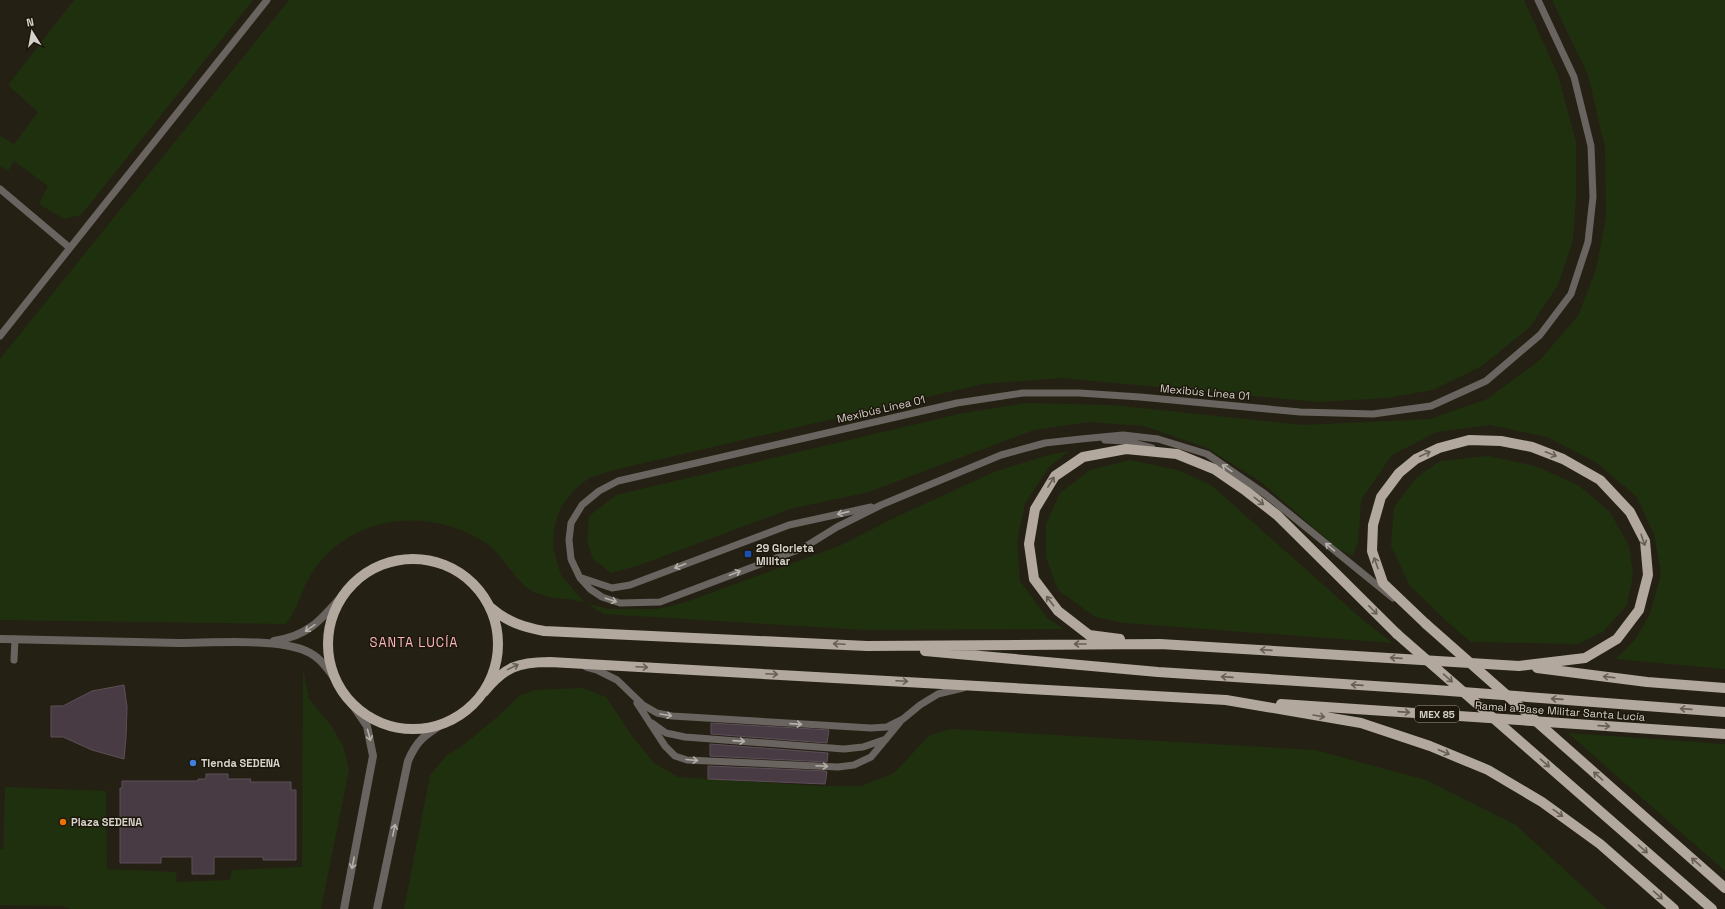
<svg xmlns="http://www.w3.org/2000/svg" width="1725" height="909" viewBox="0 0 1725 909" font-family="'Space Grotesk',sans-serif">
	<style>
		.green { fill: #1f300e }
		.building { fill: #483b43; stroke: #5d4f58 }
		.lines { fill: none; stroke-linecap: round; stroke-linejoin: round }
		.service { stroke: #69645f; stroke-width: 7 }
		.minor { stroke: #69645f; stroke-width: 8 }
		.primary { stroke: #b2a89e; stroke-width: 10 }
		.primary-bridge { stroke: #b2a89e; stroke-width: 10 }
		.oneway { stroke: #675f54 }
		.oneway2 { stroke: #b5b1aa }
		.transit-dot { fill: #1a4fb4; stroke: #1c160b; stroke-width: 1.5 }
		.shop-dot { fill: #3f7fe0; stroke: #1c160b; stroke-width: 1.5 }
		.food-dot { fill: #e8710a; stroke: #1c160b; stroke-width: 1.5 }
		.labels { text-anchor: middle; dominant-baseline: central; stroke-width: 3; stroke-linejoin: round; paint-order: stroke }
		.shield { fill: #1c160b; stroke: #9e9a91; stroke-width: 1 }
		.shield-label { font-size: 10px; font-weight: bold; fill: #d5d2ca }
		.street-label { font-size: 11px; fill: #d5d2ca; stroke: #1c160b }
		.poi-label { font-size: 11px; font-weight: bold; fill: #d5d2ca; stroke: #1c160b; text-anchor: start }
		.quarter-label { font-size: 13px; letter-spacing: 1px; fill: #fab6be; stroke: #1c160b }
	</style>
	<rect width="100%" height="100%" fill="#252014"/>
	<!-- green -->
	<path class="green" d="M74 0H253L81 215 64 219 39 204 48 186 14 161 8 171 0 166V136L14 144 38 112 8 85Z
		M289 0H1524L1558 75 1576 142V199L1573 240 1558 285 1530 327 1482 366 1433 390 1387 398 1318 402 1062 378 983 384 614 470 589 478 573 491 561 507 554 528 553 548 561 575 585 603 608 609H658L686 602 839 546 896 517 994 472 1045 456 1069 451 1048 468 1025 504 1017 542 1020 581 1047 618 1064 629 866 630 604 614C598 611 592 606 586 603 569 597 548 600 532 591 515 581 503 555 486 543 428 506 351 514 312 573 300 591 299 608 286 624L0 620V359Z
		M1552 0H1725V669L1615 659 1635 640 1650 614 1661 573 1654 534 1636 496 1597 463 1547 437 1490 425 1437 432 1392 455 1361 500 1358 543 1352 556 1337 548 1261 482 1207 448 1144 426 1090 422 1034 430 869 492 790 509 640 565 611 573 593 559 587 541 589 516 616 495 963 413 1027 403 1112 405 1303 425 1430 419 1487 399 1540 360 1578 316 1596 269 1606 217 1605 148 1588 75Z
		M1488 456 1535 466 1578 485 1610 512 1629 546 1633 575 1627 605 1604 631 1578 644 1471 642 1452 626 1410 586 1391 546 1394 507 1416 478 1440 461Z
		M1130 460 1178 470 1211 485 1363 620 1393 643 1124 623 1095 617 1058 590 1046 557V524L1060 493 1090 470Z
		M303 668 309 699 330 724 343 746 349 770 321 909H72L60 906 0 905V849H3L5 787 106 791 107 869 176 872 177 882 230 880 232 870 302 867Z
		M583 688 606 697 632 736 654 763 678 777 820 786H861L894 773 930 735 951 729 1315 750 1426 780 1516 825 1607 909H404L430 775 446 756 465 744 497 717 519 696 534 690Z
		M1568 733 1725 744V871Z"/>
	<!-- building -->
	<path class="building" d="M124 685 127 707 126 737 124 759 92 750 63 737H51V706H63L92 691Z
		M711 723 829 730 827 743 711 734Z
		M710 744 828 753 827 762 710 756Z
		M708 766 826 771 827 772 825 784 708 779Z
		M206 774H228V779H251L250 782H291V790H296V860H263V857H214V874H192V857H161V863H120V788H122V781H198V779H206Z"/>
	<g class="lines">
		<!-- service -->
		<path class="service" d="M0 189 70 248
			M0 336 267 0
			M1105 440 1126 441 1152 448
			M582 578 612 588 630 585 789 525 871 507
			M1393 598 1265 494 1207 454 1158 439 1123 435 1081 439 1045 443 1001 455 881 505 837 527 803 548 660 602 620 603 602 597 590 589 580 578 571 559 569 540 571 523 582 505 599 491 618 481 957 403 1023 393H1079L1140 397 1300 412 1373 414 1431 406 1486 381 1540 335 1571 294 1588 242 1593 197 1591 146 1574 77 1538 0
			M14 660 15 639
			M586 667 597 670 617 680 643 705 657 713 672 716 871 728 887 727 903 719 920 705 938 694 963 688
			M637 703 665 746 675 756 687 760 838 767 854 765 871 757 900 722
			M652 723 666 733 685 737 844 749 863 747 886 739"/>
		<!-- minor -->
		<path class="minor" d="M0 639C60 640 120 642 179 643 213 643 276 638 306 651 320 657 327 668 336 680
			M274 641C311 636 324 616 347 590
			M344 909 373 756 367 726 350 701
			M377 909 408 761C417 740 425 735 444 723"/>
		<!-- primary -->
		<path class="primary" d="M328 644a85 85 0 1 1 170 0a85 85 0 1 1-170 0Z
			M490 607C507 622 523 627 544 631L867 646 1160 644 1519 666 1585 658 1617 639 1639 610 1648 575 1645 541 1630 512 1600 480 1563 459 1532 447 1501 441 1469 440 1439 448 1416 459 1399 473 1381 497 1373 525 1372 551 1383 583 1426 624
			M1120 639 1089 635 1058 611 1034 579 1029 544 1035 509 1055 476 1083 457 1126 449 1177 454 1214 469 1246 491 1277 515 1397 634
			M925 651 1158 672 1436 690 1725 712
			M1537 668 1647 682 1725 688
			M484 692C505 667 517 662 550 662L1226 700 1361 723 1430 746 1488 770 1542 802 1600 844 1674 909
			M1281 704 1725 734"/>
		<!-- primary-bridge -->
		<path class="primary-bridge" d="M1426 624 1725 888
			M1397 634 1712 909"/>
	</g>
	<!-- one-way arrows -->
	<defs><path id="oneway-shaft" d="M-6 0H5M1.5-3L5.5 0L1.5 3" fill="none" stroke-width="1.6" stroke-linecap="round" stroke-linejoin="round"/></defs>
	<g class="oneway">
		<use href="#oneway-shaft" transform="translate(1425 454) rotate(-25)"/>
		<use href="#oneway-shaft" transform="translate(1551 454) rotate(22)"/>
		<use href="#oneway-shaft" transform="translate(1051 482) rotate(-58)"/>
		<use href="#oneway-shaft" transform="translate(1259 501) rotate(38)"/>
		<use href="#oneway-shaft" transform="translate(1643 540) rotate(71)"/>
		<use href="#oneway-shaft" transform="translate(1376 563) rotate(-110)"/>
		<use href="#oneway-shaft" transform="translate(1050 601) rotate(-127)"/>
		<use href="#oneway-shaft" transform="translate(1373 610) rotate(45)"/>
		<use href="#oneway-shaft" transform="translate(839 644) rotate(-177)"/>
		<use href="#oneway-shaft" transform="translate(1080 644) rotate(180)"/>
		<use href="#oneway-shaft" transform="translate(1266 650) rotate(-176)"/>
		<use href="#oneway-shaft" transform="translate(1396 658) rotate(-176)"/>
		<use href="#oneway-shaft" transform="translate(513 667) rotate(-26)"/>
		<use href="#oneway-shaft" transform="translate(642 667) rotate(3)"/>
		<use href="#oneway-shaft" transform="translate(772 674) rotate(3)"/>
		<use href="#oneway-shaft" transform="translate(1227 677) rotate(-176)"/>
		<use href="#oneway-shaft" transform="translate(1609 677) rotate(-173)"/>
		<use href="#oneway-shaft" transform="translate(1448 678) rotate(41)"/>
		<use href="#oneway-shaft" transform="translate(902 681) rotate(3)"/>
		<use href="#oneway-shaft" transform="translate(1357 685) rotate(-176)"/>
		<use href="#oneway-shaft" transform="translate(1557 699) rotate(-176)"/>
		<use href="#oneway-shaft" transform="translate(1686 709) rotate(-176)"/>
		<use href="#oneway-shaft" transform="translate(1404 712) rotate(4)"/>
		<use href="#oneway-shaft" transform="translate(1319 716) rotate(10)"/>
		<use href="#oneway-shaft" transform="translate(1604 726) rotate(4)"/>
		<use href="#oneway-shaft" transform="translate(1444 752) rotate(23)"/>
		<use href="#oneway-shaft" transform="translate(1545 763) rotate(41)"/>
		<use href="#oneway-shaft" transform="translate(1598 776) rotate(-139)"/>
		<use href="#oneway-shaft" transform="translate(1558 813) rotate(36)"/>
		<use href="#oneway-shaft" transform="translate(1643 849) rotate(41)"/>
		<use href="#oneway-shaft" transform="translate(1696 862) rotate(-139)"/>
		<use href="#oneway-shaft" transform="translate(1658 895) rotate(41)"/>
	</g>
	<g class="oneway2">
		<use href="#oneway-shaft" transform="translate(1227 468) rotate(-146)"/>
		<use href="#oneway-shaft" transform="translate(843 513) rotate(167)"/>
		<use href="#oneway-shaft" transform="translate(1330 547) rotate(-140)"/>
		<use href="#oneway-shaft" transform="translate(680 566) rotate(159)"/>
		<use href="#oneway-shaft" transform="translate(735 573) rotate(-21)"/>
		<use href="#oneway-shaft" transform="translate(611 600) rotate(18)"/>
		<use href="#oneway-shaft" transform="translate(310 628) rotate(145)"/>
		<use href="#oneway-shaft" transform="translate(666 715) rotate(9)"/>
		<use href="#oneway-shaft" transform="translate(796 724) rotate(4)"/>
		<use href="#oneway-shaft" transform="translate(369 735) rotate(75)"/>
		<use href="#oneway-shaft" transform="translate(739 741) rotate(4)"/>
		<use href="#oneway-shaft" transform="translate(692 760) rotate(5)"/>
		<use href="#oneway-shaft" transform="translate(822 766) rotate(3)"/>
		<use href="#oneway-shaft" transform="translate(394 830) rotate(-78)"/>
		<use href="#oneway-shaft" transform="translate(353 863) rotate(101)"/>
	</g>
	<!-- markers -->
	<rect class="transit-dot" x="744" y="550" width="8" height="8" rx="2"/>
	<circle class="shop-dot" cx="193" cy="763" r="4"/>
	<circle class="food-dot" cx="63" cy="822" r="4"/>
	<g class="labels">
		<!-- shield labels -->
		<rect class="shield" x="1415" y="706" width="44" height="16" rx="3"/>
		<g class="shield-label">
			<text x="1437" y="714">MEX 85</text>
		</g>
		<!-- street labels -->
		<g class="street-label">
			<text transform="translate(1205 392) rotate(5)">Mexibús Línea 01</text>
			<text transform="translate(881 409) rotate(-13)">Mexibús Línea 01</text>
			<text transform="translate(1560 711) rotate(4)">Ramal a Base Militar Santa Lucía</text>
		</g>
		<!-- poi labels -->
		<g class="poi-label">
			<text x="756" y="548">29 Glorieta<tspan x="756" dy="13">Militar</tspan></text>
			<text x="201" y="763">Tienda SEDENA</text>
			<text x="71" y="822">Plaza SEDENA</text>
		</g>
		<!-- quarter labels -->
		<g class="quarter-label">
			<text x="414" y="642">SANTA LUCÍA</text>
		</g>
	</g>
	<!-- north arrow -->
	<g transform="translate(32 32) rotate(349)" stroke="#1c160b" stroke-width="3" paint-order="stroke">
	<path d="M0-3L7 15L0 10L-7 15Z" fill="#d5d2ca"/>
	<text y="-6" font-size="11" font-weight="bold" text-anchor="middle" fill="#d5d2ca">N</text>
	</g>
</svg>
